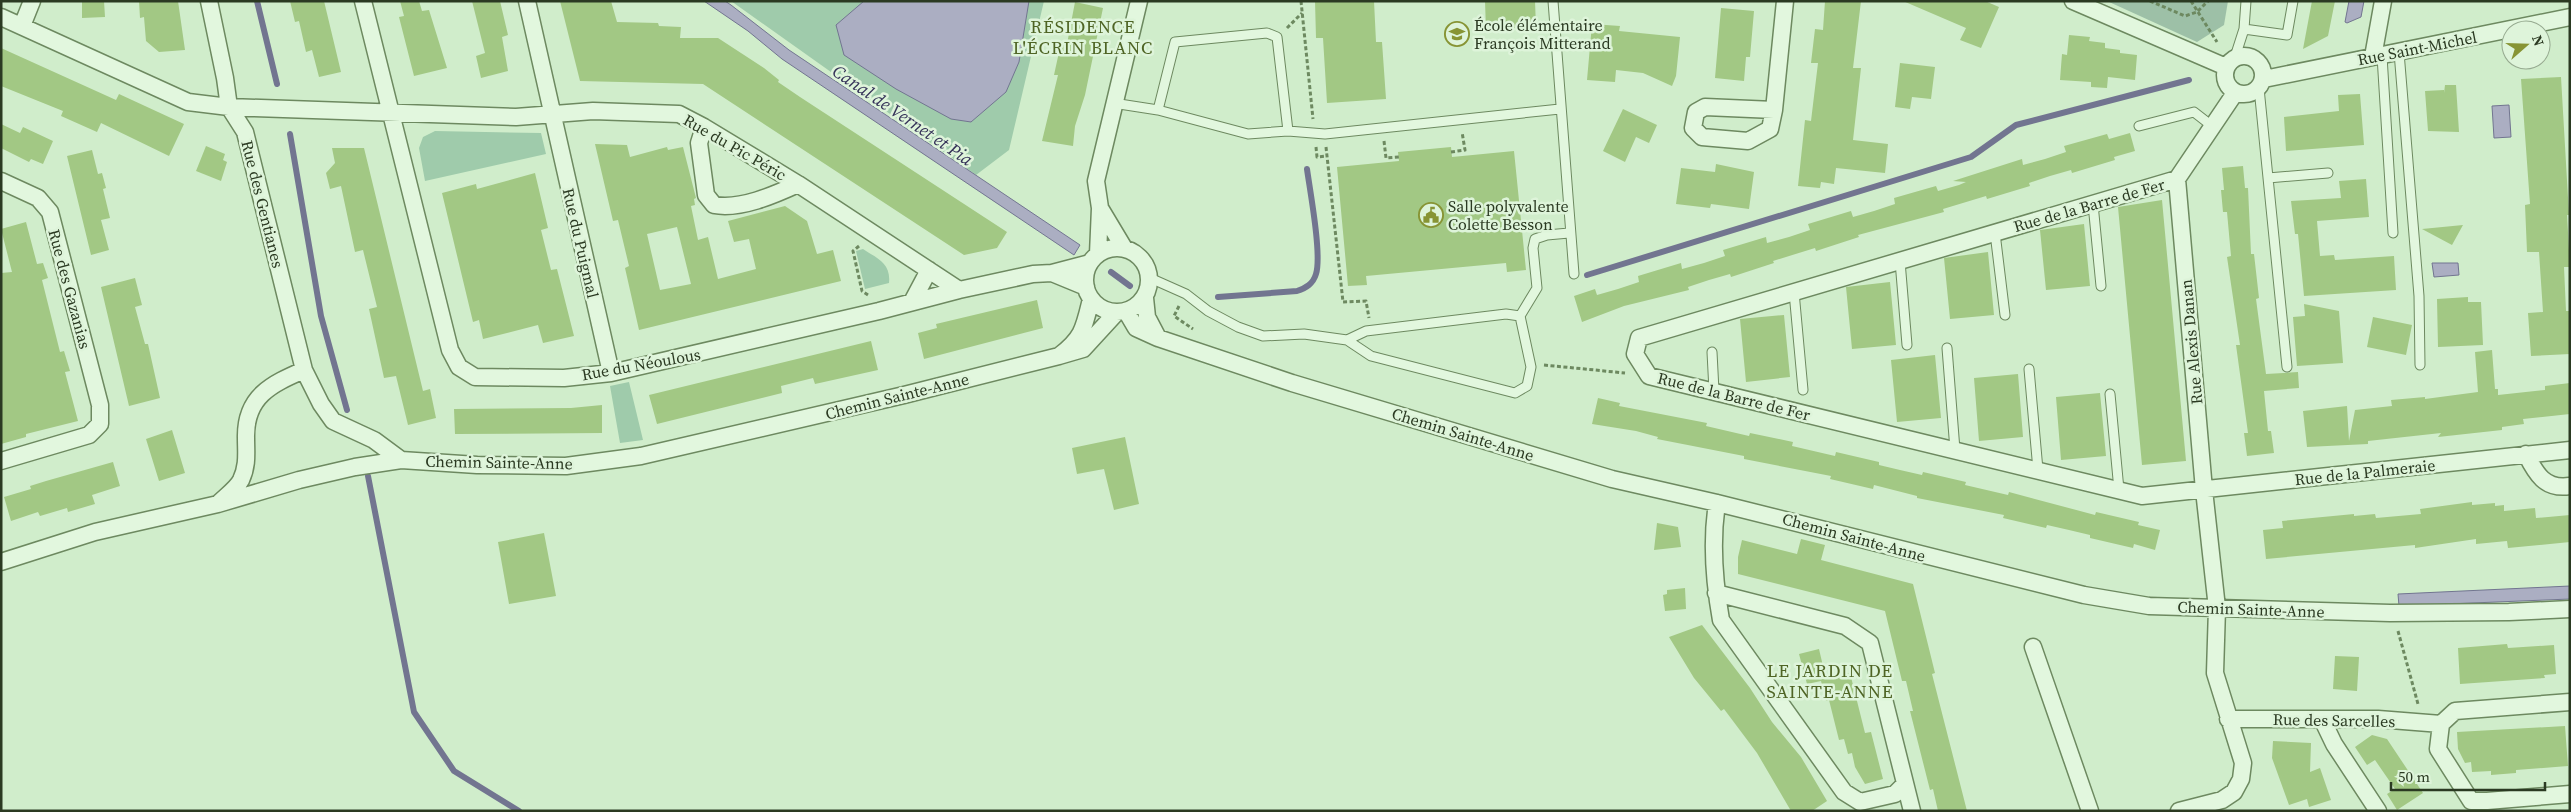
<svg xmlns="http://www.w3.org/2000/svg" width="2571" height="812" viewBox="0 0 2571 812" font-family="'Source Serif 4',serif">
	<style>
		.green { fill: #9fcbab }
		.cemetery { fill: #9dc0a7 }
		.water { fill: #abaec2; stroke: #727590 }
		.lines { fill: none; stroke-linecap: round; stroke-linejoin: round }
		.stream { stroke: #727590; stroke-width: 6 }
		.building { fill: #a2c884; fill-rule: evenodd }
		.service-casing { stroke: #6d8960; stroke-width: 11 }
		.minor-casing { stroke: #6d8960; stroke-width: 19 }
		.path { stroke: #6d8960; stroke-width: 3; stroke-dasharray: 4 2.5; stroke-linecap: butt }
		.service { stroke: #e2f7de; stroke-width: 9 }
		.minor { stroke: #e2f7de; stroke-width: 16 }
		.labels { text-anchor: middle; dominant-baseline: central; stroke-width: 5; stroke-linejoin: round; paint-order: stroke }
		.poi-label { font-size: 16px; fill: #2b3a22; stroke: #def4da; text-anchor: start }
		.street-label { font-size: 16px; fill: #2b3a22; stroke: #def4da }
		.neighbourhood-label { font-size: 18px; letter-spacing: 1px; fill: #4e6424; stroke: #def4da }
		.water-label { font-size: 18px; font-style: italic; fill: #363359; stroke: #def4da }
	</style>
	<rect width="100%" height="100%" fill="#d0edcb"/>
	<!-- green -->
	<path class="green" d="M731 1H1044L1009 150 976 175Z
		M435 131 541 133 546 154 425 181 419 148 423 137Z
		M863 249C878 259 891 263 889 283L865 289 856 251Z
		M629 382 643 440 620 443 610 386Z"/>
	<!-- cemetery -->
	<path class="cemetery" d="M2107 1H2228L2224 25 2197 42Z"/>
	<!-- water -->
	<path class="water" d="M704 1H725L731 5 789 50 1080 245 1074 255 782 59 748 31Z
		M864 1H1029L1019 62 1006 92 971 122 951 119 896 89 844 55 836 25Z
		M2349 1H2364L2361 17 2347 23 2345 22Z
		M2509 105 2511 137 2494 138 2492 106Z
		M2432 263H2458L2459 275 2434 277Z
		M2570 586V599L2399 606 2398 594Z"/>
	<g class="lines">
		<!-- stream -->
		<path class="stream" d="M257 1 277 84
			M290 134 321 316 347 410
			M1111 272 1130 286
			M1587 275 1971 157 2016 125 2189 80
			M1218 297 1297 291C1306 288 1313 284 1316 274 1322 255 1310 191 1307 169
			M368 476 414 712 454 771 519 811"/>
	</g>
	<!-- building -->
	<path class="building" d="M82 1H104L105 17 82 18Z
		M139 1H178L185 50 159 52 146 41 144 17 140 18Z
		M290 1H324L341 72 319 77 312 50 306 52 299 21 295 22Z
		M400 1H419L422 11 429 10 447 68 414 76 399 17 404 16Z
		M472 1H500L508 35 502 37 508 71 481 78 476 56 485 53Z
		M560 1H611L617 22 658 23 659 26 681 27 680 38H718L764 68 779 80 778 82 800 97 1007 232 997 248 964 255 703 84 580 81Z
		M1315 1H1374L1376 42H1382L1386 99 1327 103 1323 38H1316Z
		M1485 1H1535L1536 27 1486 30Z
		M1825 1H1861L1853 68H1861L1853 140 1888 144 1885 173 1836 168 1834 184 1821 182 1820 188 1798 186 1805 120 1811 121 1818 63H1811L1815 29 1823 30Z
		M1903 1H1985L1999 7 1981 48 1960 40 1966 28Z
		M2312 1H2335L2328 36 2303 49Z
		M1075 2 1103 8 1085 95 1075 126 1073 146 1042 141 1058 75H1054L1061 43 1067 44Z
		M1721 8 1754 11 1750 57H1746L1744 81 1715 78Z
		M1592 24 1620 26 1619 31 1680 37 1676 76 1672 86 1643 73 1616 70 1615 82 1587 80Z
		M2069 35 2090 37 2089 41 2105 43V48L2120 50V53L2137 55 2135 80 2108 77 2107 88 2091 87V82L2060 80 2062 54 2067 55Z
		M1 48 116 100 119 94 184 124 169 156 101 123 97 132 61 116 63 111 1 86Z
		M1900 63 1935 67 1931 99 1912 97 1910 109 1895 107Z
		M2561 77 2569 215H2567L2570 267H2564L2566 311H2570V354L2531 356 2528 313 2543 312 2539 252H2527L2525 205 2530 204 2521 79Z
		M2445 85H2456L2459 132 2428 131 2425 91 2444 90V93Z
		M2360 94 2364 145 2286 151 2284 117 2339 111 2338 95Z
		M1623 109 1657 125 1649 143 1636 137 1625 162 1603 151Z
		M1 124 20 133 23 127 53 141 43 164 31 159 29 162 1 148Z
		M2130 133 2135 151 2114 157 2115 160 2072 173 2071 170 2050 176 2029 183 2030 186 1987 199 1986 196 1943 209 1944 212 1858 235 1859 237 1816 251 1815 248 1773 261 1774 263 1731 277 1730 274 1709 280 1688 287 1689 290 1624 306 1582 322 1574 296 1595 289 1597 295 1618 289 1639 282 1638 276 1681 263 1682 269 1704 263 1725 256 1723 250 1766 237 1767 243 1789 237 1810 230 1808 224 1851 211 1853 217 1874 211 1895 204 1894 198 1936 186 1938 191 1959 185 1966 182 1953 181 2022 159 2023 165 2045 159 2066 152 2064 146 2107 134 2109 139Z
		M595 144 627 145 630 157 667 147 668 150 683 147 696 198 694 199 695 205 691 206 698 240 708 237 718 279 756 269 749 239 734 242 728 221 785 206 807 221 817 254 833 250 841 281 639 330 625 268 629 266 618 220 613 221ZM677 227 691 284 660 290 647 234Z
		M206 146 225 154 223 160 227 162 221 181 196 171Z
		M1451 147 1452 157 1514 151 1526 270 1507 272 1506 263 1366 276 1367 285 1348 286 1337 167 1399 161 1398 152Z
		M332 148H364L423 391 430 389 436 418 408 425 396 376 384 378 369 309 377 307 363 250 355 252 341 186 330 189 326 173 335 163Z
		M92 150 98 174 102 173 106 188 103 189 110 218 101 220 109 250 91 255 67 156Z
		M1716 164 1754 172 1749 209 1711 204 1710 208 1676 204 1681 168 1715 172Z
		M2243 166 2245 188H2248L2251 254H2254L2259 298 2256 299 2266 374 2298 372 2299 388 2264 391 2268 431H2271L2274 453 2247 456 2244 433H2248L2236 345H2240L2227 257 2231 256 2227 212H2223L2221 190H2224L2222 168Z
		M535 173 548 228 541 230 551 270 557 269 574 336 543 343 538 325 483 339 479 320 473 322 442 193 476 184 477 189Z
		M2366 179 2369 217 2317 221 2320 256 2334 255 2335 260 2394 256 2396 290 2304 296 2298 234H2295L2291 201 2341 198 2339 181Z
		M2162 200 2186 461 2142 465 2118 207Z
		M26 222 37 264 43 263 48 278 42 280 60 352 64 351 70 371 65 372 78 421 26 434V437L1 444V273L12 272 1 229Z
		M2084 224 2090 286 2046 290 2040 230Z
		M2463 225 2452 245 2422 229Z
		M1988 252 1994 315 1950 319 1944 258Z
		M135 278 142 305 135 307 145 344H148L160 398 129 406 101 287Z
		M1890 282 1896 345 1852 349 1846 287Z
		M2468 297V302H2481L2483 345 2438 347 2437 299Z
		M1037 300 1043 328 924 359 918 333 937 328 936 324Z
		M2304 304 2339 311 2343 363 2297 366 2293 317 2305 316Z
		M1784 315 1790 377 1746 382 1740 319Z
		M2373 317 2412 325 2406 355 2367 347Z
		M871 341 878 370 815 384 813 378 781 386 782 393 657 424 649 395Z
		M2492 350 2495 389H2498V395L2545 390V386L2570 383V414L2523 419 2524 424 2502 427V430L2438 437 2441 433 2368 441V444L2307 447 2303 411 2347 406 2349 441 2355 410 2392 406 2391 400 2425 397V399L2478 392 2475 352Z
		M1935 355 1941 418 1897 422 1891 360Z
		M2018 374 2023 437 1979 441 1974 378Z
		M2100 393 2106 456 2061 460 2056 397Z
		M1598 398 1620 403 1619 406 1707 423 1706 426 1749 436 1750 433 1793 442 1792 446 1835 456 1836 452 1879 462V465L1900 470 1922 475 1923 472 1966 482 1965 485 2008 495 2009 492 2095 515 2096 512 2139 522 2138 525 2160 530 2155 550 2134 544 2133 548 2090 538V535L2069 530 2047 525 2046 528 2003 518 2004 515 1917 498V496L1874 485 1873 489 1830 479 1831 476 1744 459V456L1657 439 1658 437 1636 431 1592 424Z
		M602 405V433L455 434 454 409 571 408Z
		M172 430 185 473 159 481 146 439Z
		M1125 437 1139 504 1114 510 1104 469 1077 474 1072 448Z
		M113 462 120 486 92 495 95 504 68 512 67 508 40 516 38 512 11 521 4 497 31 489 30 486 46 481Z
		M2472 502V505L2495 503V506L2504 505V511L2535 508 2536 518 2570 515V542L2508 548 2507 541 2476 544V539L2415 548V545L2266 559 2263 530 2283 528 2282 521 2354 514V516L2375 514 2376 518 2421 514 2420 509Z
		M1657 523 1678 527 1681 547 1654 550Z
		M544 533 556 596 509 604 498 542Z
		M1801 539 1825 545 1821 560 1913 584 1935 673 1932 674 1967 811H1938L1933 789 1930 790 1910 711H1913L1906 681H1902L1885 611 1738 574V557L1742 540 1797 554Z
		M1685 588 1686 609 1665 611 1663 595 1667 594V590Z
		M1702 625 1750 688 1772 722 1801 757 1827 801 1812 811H1791L1757 753 1724 709 1721 711 1694 678 1669 637Z
		M2507 644 2508 648 2554 645 2556 674 2544 675 2545 678 2460 684 2458 648Z
		M1819 649 1826 679 1850 673 1865 733 1871 732 1883 779 1865 784 1855 767 1852 753 1848 754 1844 739 1839 740 1829 700 1826 701 1821 681 1807 684 1799 654Z
		M2335 656 2359 657 2357 691 2333 689Z
		M2565 726 2568 766 2516 770V773L2491 775V771L2472 772 2471 762 2465 763 2458 749 2457 732Z
		M2372 735 2387 739 2423 793 2397 810 2387 794 2395 789 2375 760 2367 765 2355 747Z
		M2273 741 2311 743 2310 772 2320 768 2331 800 2309 807 2307 799 2289 805 2272 758Z"/>
	<g class="lines">
		<defs>
			<path id="service" d="M1553 1 1574 274
				M2244 29 2287 35 2293 1
				M2399 52 2419 296 2420 365
				M2382 56 2393 233
				M2235 57 2244 29 2246 1
				M2259 88 2287 367
				M1113 103 1158 110 1248 134 1288 131 1277 37 1267 33 1175 42 1158 110
				M2139 126 2194 112 2212 126
				M1288 131 1325 134 1560 109
				M2268 178 2328 173
				M2093 204 2101 286
				M1995 233 2005 315
				M1900 261 1907 345
				M1150 278 1186 294 1208 311 1238 327 1263 336 1304 334 1347 340
				M1794 292 1803 390
				M1520 316 1531 367 1527 386 1515 393 1371 356 1347 340 1366 331 1506 314 1520 316 1537 288 1533 248 1535 239 1547 235 1569 233
				M1947 348 1955 450
				M1712 352 1714 391
				M2029 369 2038 470
				M2110 394 2119 490"/>
			<path id="minor" d="M209 1 225 78 229 107 516 117 593 111 679 114 704 127 798 184 959 290
				M363 1 450 350 459 367 475 377 564 378 611 373 879 311 959 290 1033 274 1052 273
				M527 1 611 373
				M2073 1 2226 67
				M1 17 188 102 229 107 245 132 304 370
				M22 26 32 1
				M2225 75a19 19 0 1 1 38 0a19 19 0 1 1-38 0Z
				M2373 57 2383 1
				M2264 79 2570 17
				M1774 110 1705 107 1696 112 1693 128 1702 137 1748 141 1770 129 1774 110 1785 1
				M704 127 699 143 706 195 714 205C740 210 774 195 798 184
				M2177 179 1639 338 1635 354 1649 376 2142 496 2570 450
				M1 181 38 198 50 212 100 405V424L89 435 1 461
				M1100 208 1096 181 1139 1
				M1085 280a32 32 0 1 1 64 0a32 32 0 1 1-64 0Z
				M1098 254 1100 208 1124 248
				M1086 287 1052 273 1090 263
				M1091 299C1084 328 1083 338 1059 356L1083 349 1117 312
				M912 302 929 270
				M1126 311 1136 328 1158 338 1147 317 1145 298
				M1158 338 1292 383 1612 479 1717 503 2084 595 2149 606 2390 613 2509 612 2570 609
				M2526 454C2536 474 2545 490 2570 486
				M220 502C226 496 237 488 241 480 248 465 246 453 246 438 245 396 272 384 304 370L321 404 333 421 374 440 401 460
				M1717 503C1711 542 1714 581 1721 620L1844 792 1860 802 1895 794 1905 784
				M1 562 95 532 218 504 299 480 355 467 401 460 477 465 566 466 641 456 904 395 1059 356
				M1716 593 1845 626 1870 643 1912 811
				M2033 647 2090 811
				M2570 702 2455 711 2441 724 2438 749 2471 801H2487L2570 794
				M2228 719H2378L2441 724
				M2322 719 2334 744 2378 811
				M2179 811 2222 800 2234 792 2241 779 2243 763 2215 673 2217 608 2204 490 2177 179 2235 93"/>
		</defs>
		<!-- service casing -->
		<use href="#service" class="service-casing"/>
		<!-- minor casing -->
		<use href="#minor" class="minor-casing"/>
		<!-- path -->
		<path class="path" d="M1301 1 1313 119
			M2150 1 2185 16 2197 12 2208 1
			M2191 1 2217 42
			M1287 28 1302 13
			M1384 141 1386 158 1399 157
			M1316 147 1317 157 1327 156
			M1326 147 1343 302 1366 301 1369 318
			M1451 152 1465 150 1462 132
			M859 246 853 251 862 291 868 295
			M1179 306 1174 316 1193 329
			M1544 365 1625 373
			M2398 631 2418 704"/>
		<!-- service -->
		<use href="#service" class="service"/>
		<!-- minor -->
		<use href="#minor" class="minor"/>
	</g>
	<!-- icons -->
	<defs>
		<symbol id="school-ring" viewBox="-11 -11 22 22"><circle r="9.5" fill="#def4da" stroke="#879434" stroke-width="1.5"/><path d="M0-5L7-2L0 1L-7-2ZM-4 1L0 2.5L4 1V4Q0 6-4 4Z" fill="#879434"/></symbol>
		<symbol id="civic-ring" viewBox="-11 -11 22 22"><circle r="9.5" fill="#def4da" stroke="#879434" stroke-width="1.5"/><path d="M-.6-6.5H3V-4.5H.6V-3L4-1V1h2V6H-6V1h2V-1L-.6-3ZM-1.2 2.5V6h2.4V2.5Z" fill="#879434"/></symbol>
	</defs>
	<g fill-rule="evenodd">
		<use href="#school-ring" x="1443" y="20" width="28" height="28"/>
		<use href="#civic-ring" x="1417" y="201" width="28" height="28"/>
	</g>
	<g class="labels">
		<!-- poi labels -->
		<g class="poi-label">
			<text x="1474" y="25">École élémentaire<tspan x="1474" dy="18">François Mitterand</tspan></text>
			<text x="1448" y="206">Salle polyvalente<tspan x="1448" dy="18">Colette Besson</tspan></text>
		</g>
		<!-- street labels -->
		<g class="street-label">
			<text transform="translate(2417 48) rotate(-11)">Rue Saint-Michel</text>
			<text transform="translate(735 147) rotate(30)">Rue du Pic Péric</text>
			<text transform="translate(263 204) rotate(76)">Rue des Gentianes</text>
			<text transform="translate(2089 205) rotate(-16)">Rue de la Barre de Fer</text>
			<text transform="translate(581 243) rotate(77)">Rue du Puigmal</text>
			<text transform="translate(70 289) rotate(75)">Rue des Gazanias</text>
			<text transform="translate(2191 342) rotate(-95)">Rue Alexis Danan</text>
			<text transform="translate(641 364) rotate(-10)">Rue du Néoulous</text>
			<text transform="translate(897 396) rotate(-14)">Chemin Sainte-Anne</text>
			<text transform="translate(1734 396) rotate(14)">Rue de la Barre de Fer</text>
			<text transform="translate(1463 434) rotate(17)">Chemin Sainte-Anne</text>
			<text transform="translate(499 462) rotate(1)">Chemin Sainte-Anne</text>
			<text transform="translate(2365 472) rotate(-6)">Rue de la Palmeraie</text>
			<text transform="translate(1854 537) rotate(15)">Chemin Sainte-Anne</text>
			<text transform="translate(2251 609) rotate(2)">Chemin Sainte-Anne</text>
			<text transform="translate(2334 720) rotate(1)">Rue des Sarcelles</text>
		</g>
		<!-- neighbourhood labels -->
		<g class="neighbourhood-label">
			<text x="1083" y="26">RÉSIDENCE<tspan x="1083" dy="21">L'ÉCRIN BLANC</tspan></text>
			<text x="1830" y="670">LE JARDIN DE<tspan x="1830" dy="21">SAINTE-ANNE</tspan></text>
		</g>
		<!-- water labels -->
		<g class="water-label">
			<text transform="translate(903 115) rotate(34)">Canal de Vernet et Pia</text>
		</g>
	</g>
	<!-- border -->
	<rect width="2571" height="812" fill="none" stroke="#2b3a22" stroke-width="5"/>
	<!-- north arrow -->
	<g transform="translate(2526 45) rotate(70)"><circle r="24" fill="#def4da" stroke="#96aa90"/>
	<path d="M0-4L9 19L0 12L-9 19Z" fill="#879434"/>
	<text y="-8" font-size="14" font-weight="bold" text-anchor="middle" fill="#2b3a22">N</text>
	</g>
	<!-- scale -->
	<path d="M2391 782v8h154v-8" fill="none" stroke="#2b3a22" stroke-width="2.5"/>
	<text x="2398" y="782" font-size="15" fill="#2b3a22" stroke="#def4da" stroke-width="4" paint-order="stroke">50 m</text>
</svg>
